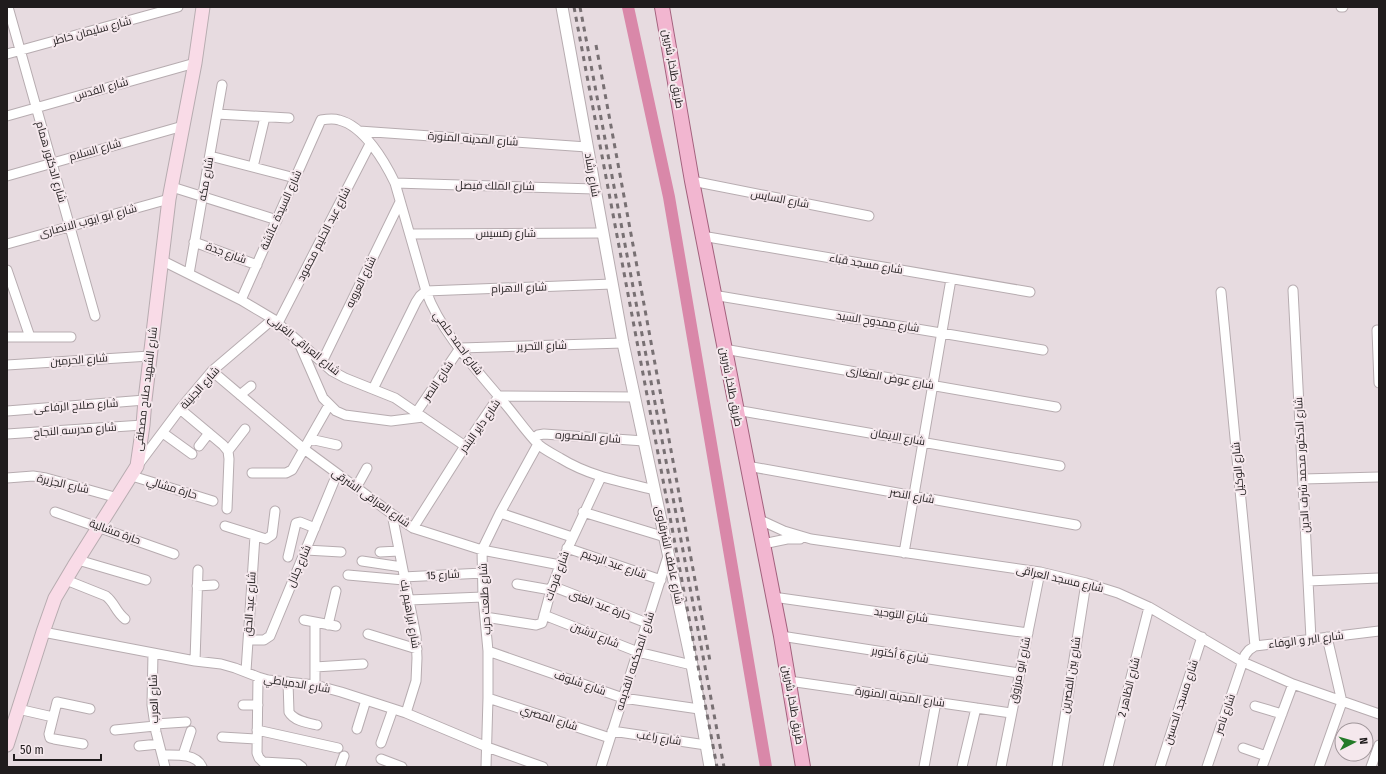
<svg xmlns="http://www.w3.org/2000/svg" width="1386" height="774" viewBox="0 0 1386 774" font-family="'Fira Sans Condensed',Cairo,sans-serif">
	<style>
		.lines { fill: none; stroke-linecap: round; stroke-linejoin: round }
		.canal { stroke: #d988a9; stroke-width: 12 }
		.minor-casing { stroke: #b7acb0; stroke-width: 11 }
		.tertiary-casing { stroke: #b7acb0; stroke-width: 13 }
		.secondary-casing { stroke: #b7acb0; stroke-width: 15 }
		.primary-casing { stroke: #a3617d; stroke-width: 16 }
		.minor { stroke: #fff; stroke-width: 9 }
		.tertiary { stroke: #fff; stroke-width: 11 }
		.secondary { stroke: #f9dbe7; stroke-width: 13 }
		.primary { stroke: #f2b6d0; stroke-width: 14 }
		.rail { stroke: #787073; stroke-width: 3; stroke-dasharray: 5 5; stroke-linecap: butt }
		.labels { text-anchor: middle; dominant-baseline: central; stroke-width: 4; stroke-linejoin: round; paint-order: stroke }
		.street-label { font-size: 11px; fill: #201c1d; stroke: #f5e8ed }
	</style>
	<rect width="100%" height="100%" fill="#e7dbe0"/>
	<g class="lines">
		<!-- canal -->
		<path class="canal" d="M628 7 669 197 766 767"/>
		<defs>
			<path id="minor" d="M8 7 95 316
				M1341 7H1343
				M7 54 178 7
				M217 114 289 118
				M7 116 195 63
				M359 131 587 147
				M210 156 295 178
				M253 167 265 117
				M7 176 183 126
				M692 181 869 216
				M395 183 595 189
				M172 187 277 220
				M410 234 603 233
				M702 236 1030 292
				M194 242 257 265
				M7 244 169 199
				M161 260 241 300 273 319 332 371 345 378 395 398 465 446
				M7 270 30 337
				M189 274 222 85
				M1293 290 1311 639
				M1221 292 1255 646
				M713 295 1043 350
				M241 300 321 120C327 119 333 118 339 120 364 126 385 162 395 183L426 291C441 333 478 371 506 405 517 418 527 433 539 445 545 450 553 454 560 458 589 476 622 482 655 490
				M278 323 370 144
				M1377 330 1379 383
				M7 337H71
				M299 343 323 398 336 411 345 415 391 421 423 417
				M724 349 1056 407
				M322 362 400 202
				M7 365 150 356
				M212 371 304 449 392 514 413 528 482 550 560 565
				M373 389 416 302 420 296 426 291 612 284
				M240 395 251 386
				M180 409 223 445 228 451 229 459 227 509
				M736 410 1060 466
				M7 411 145 400
				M416 413 460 348 623 343
				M163 433 192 454
				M7 434 143 425
				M534 438 538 435 544 434 644 441
				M310 439 337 445
				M199 446 209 433
				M228 451 245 429
				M138 465 180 409 212 371 273 319
				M747 466 1076 525
				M252 473H286L292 470 329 405
				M132 476 213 501
				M7 478 33 476 46 478 118 498
				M1303 479 1379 477
				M356 488 367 468
				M55 512 174 554
				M583 512 665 537
				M500 513 572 537
				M392 514 416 636 417 658 416 681 406 713
				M758 519 784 531 811 539 1040 572 1086 583 1118 593 1149 607 1243 662 1293 684 1379 714
				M225 526 266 539 272 535 275 511
				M413 528 465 446 499 396 635 397
				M763 544 787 539H800
				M567 548 661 580
				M306 550 341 552
				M380 552 399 551
				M904 553 951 279
				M288 557 296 523 300 522 315 528
				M78 560 146 580
				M362 561 402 567
				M348 575 404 580
				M403 577 483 573
				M66 580 106 596C115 603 115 611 125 619
				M1308 581 1379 578
				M517 584 551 590
				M197 586 214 585
				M552 586 647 623
				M773 597 1028 633
				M409 600 483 597
				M544 615 638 652 692 665
				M485 617 536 625 542 623 551 590 560 565 601 477
				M304 620 336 626
				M328 625 336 591
				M43 632 195 661 221 664 235 668 258 677 268 680 315 685 341 692 406 713 487 747 543 767
				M368 634 417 649
				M781 636 1019 673
				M248 640H264L270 636 337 474
				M488 651 623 698 699 709
				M153 653 152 705 156 732 165 767
				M195 661 198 570
				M315 667 363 664
				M246 671 255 536
				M258 677 257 753 259 758 263 762 298 764 302 767
				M789 681 1011 713
				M288 682 289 712C294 721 308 723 317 725
				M315 685V622
				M488 698 610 738
				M243 705H258
				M1255 706 1282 714
				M18 709 53 717
				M155 724 186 722
				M357 729 366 700
				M115 730 155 726
				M257 730 338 748
				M612 731 706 745
				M222 737 257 739
				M381 743 393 709
				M83 744 54 739 50 738 49 734 57 702 90 709
				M139 746 159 744
				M1243 748 1266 756
				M162 755C175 755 196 753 202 767
				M183 755 191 731
				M381 759 402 767
				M340 767 344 756
				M486 767 488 698V651L483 597 482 550 500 513 538 444
				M601 767 668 556
				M924 767 936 702
				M962 767 976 708
				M1001 767 1040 572
				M1057 767 1086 583
				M1108 767 1149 607
				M1160 767 1202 637
				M1207 767 1245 655 1249 650 1255 646 1379 631
				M1262 767 1293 684
				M1319 767 1342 702 1327 637
				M1371 767 1379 745"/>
			<path id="tertiary" d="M562 7 623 343 692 665 710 767"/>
			<path id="secondary" d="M7 745 43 632 55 598 74 566 137 466 143 425 145 400 169 199 195 63 203 7"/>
			<path id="primary" d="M662 7 692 181 781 636 803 767"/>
		</defs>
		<!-- minor casing -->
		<use href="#minor" class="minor-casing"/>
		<!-- tertiary casing -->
		<use href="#tertiary" class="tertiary-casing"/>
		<!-- secondary casing -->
		<use href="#secondary" class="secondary-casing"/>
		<!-- primary casing -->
		<use href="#primary" class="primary-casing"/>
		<!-- minor -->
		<use href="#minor" class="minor"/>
		<!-- tertiary -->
		<use href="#tertiary" class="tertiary"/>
		<!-- secondary -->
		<use href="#secondary" class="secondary"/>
		<!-- primary -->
		<use href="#primary" class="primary"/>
		<!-- rail -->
		<path class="rail" d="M574 7 717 767
			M580 7 724 767
			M596 45 710 661"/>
	</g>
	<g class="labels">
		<!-- street labels -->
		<g class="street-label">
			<text transform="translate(92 31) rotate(-15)">شارع سليمان خاطر</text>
			<text transform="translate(673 69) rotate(80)">طريق طلخا, شربين</text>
			<text transform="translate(101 89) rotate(-16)">شارع القدس</text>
			<text transform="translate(473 139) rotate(4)">شارع المدينه المنورة</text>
			<text transform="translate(95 150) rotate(-16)">شارع السلام</text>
			<text transform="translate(51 162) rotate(74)">شارع الدكتور همام</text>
			<text transform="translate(592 175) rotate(80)">شارع رشاد</text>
			<text transform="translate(206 179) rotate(-80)">شارع مكه</text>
			<text transform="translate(495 186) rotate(1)">شارع الملك فيصل</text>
			<text transform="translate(780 199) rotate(11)">شارع السايس</text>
			<text transform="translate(281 210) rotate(-66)">شارع السيدة عائشة</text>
			<text transform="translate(88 221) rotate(-15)">شارع ابو ايوب الانصارى</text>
			<text x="506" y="233">شارع رمسيس</text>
			<text transform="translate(324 234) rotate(-63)">شارع عبد الحليم محمود</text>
			<text transform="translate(226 253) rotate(20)">شارع جدة</text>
			<text transform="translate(866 264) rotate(10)">شارع مسجد قباء</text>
			<text transform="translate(361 282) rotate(-64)">شارع العروبه</text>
			<text transform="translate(519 288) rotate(-2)">شارع الاهرام</text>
			<text transform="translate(878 322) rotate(9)">شارع ممدوح السيد</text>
			<text transform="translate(458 343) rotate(54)">شارع احمد حلمي</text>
			<text transform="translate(304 345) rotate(39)">شارع العراقى الغربى</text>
			<text transform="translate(542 346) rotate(-2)">شارع التحرير</text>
			<text transform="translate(79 360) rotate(-4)">شارع الحرمين</text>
			<text transform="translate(890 378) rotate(10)">شارع عوض المغازى</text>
			<text transform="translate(438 381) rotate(-56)">شارع النصر</text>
			<text transform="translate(731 387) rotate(79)">طريق طلخا, شربين</text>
			<text transform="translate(200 388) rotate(-48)">شارع الجنينة</text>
			<text transform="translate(146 389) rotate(-83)">شارع الشهيد صلاح مصطفى</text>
			<text transform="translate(76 406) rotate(-4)">شارع صلاح الرفاعى</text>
			<text transform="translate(480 426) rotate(-55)">شارع داير البندر</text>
			<text transform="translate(75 430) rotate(-4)">شارع مدرسه النجاح</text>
			<text transform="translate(588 437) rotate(4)">شارع المنصوره</text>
			<text transform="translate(898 437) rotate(10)">شارع الايمان</text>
			<text transform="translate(1302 465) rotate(-93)">شارع الدكتور محمد شرف الدين</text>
			<text transform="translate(1238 469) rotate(-95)">شارع الوكيل</text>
			<text transform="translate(63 484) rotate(13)">شارع الجزيرة</text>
			<text transform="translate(172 488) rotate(17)">حارة مشالي</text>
			<text transform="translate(912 496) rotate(10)">شارع النصر</text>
			<text transform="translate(371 498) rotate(35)">شارع العراقى الشرقى</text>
			<text transform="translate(115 532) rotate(20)">حارة مشالية</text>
			<text transform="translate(669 555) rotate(78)">شارع عاطف الشرقاوى</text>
			<text transform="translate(614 564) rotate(19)">شارع عبد الرحيم</text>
			<text transform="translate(299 566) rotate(-67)">شارع جلال</text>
			<text transform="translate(443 575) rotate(-3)">شارع 15</text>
			<text transform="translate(557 576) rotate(-70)">شارع فرحات</text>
			<text transform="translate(1060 579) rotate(13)">شارع مسجد العراقى</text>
			<text transform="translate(485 599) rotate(-93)">شارع طلعت حرب</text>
			<text transform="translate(250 604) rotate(-86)">شارع عبد الحق</text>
			<text transform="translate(600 605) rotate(21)">حارة عبد الغنى</text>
			<text transform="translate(410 614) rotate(80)">شارع ابراهيم بك</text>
			<text transform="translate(901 615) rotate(8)">شارع التوحيد</text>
			<text transform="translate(595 635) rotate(22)">شارع لاشين</text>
			<text transform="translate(1306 640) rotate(-7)">شارع البر و الوفاء</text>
			<text transform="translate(900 655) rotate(9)">شارع 6 أكتوبر</text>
			<text transform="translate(635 661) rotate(-72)">شارع المحكمه القديمه</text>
			<text transform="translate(1020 670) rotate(-78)">شارع ابو مرزوق</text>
			<text transform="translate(1071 675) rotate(-81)">شارع بين القصرين</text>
			<text transform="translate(580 683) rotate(19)">شارع شلوف</text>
			<text transform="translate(297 684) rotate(9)">شارع الدمياطي</text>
			<text transform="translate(1129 687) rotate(-76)">شارع الظاهر 2</text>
			<text transform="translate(900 697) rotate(8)">شارع المدينه المنورة</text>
			<text transform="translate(154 699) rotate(-92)">شارع العرب</text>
			<text transform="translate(1181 702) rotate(-72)">شارع مسجد الحسين</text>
			<text transform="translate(793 705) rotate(80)">طريق طلخا, شربين</text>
			<text transform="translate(1225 714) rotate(-71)">شارع ناصر</text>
			<text transform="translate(549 718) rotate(18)">شارع المصري</text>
			<text transform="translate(659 738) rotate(9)">شارع راغب</text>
		</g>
	</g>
	<!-- border -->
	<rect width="1386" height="774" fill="none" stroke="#201c1d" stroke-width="16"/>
	<!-- north arrow -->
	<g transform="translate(1354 742) rotate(84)"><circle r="19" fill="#f5e8ed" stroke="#a0969a"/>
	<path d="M0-3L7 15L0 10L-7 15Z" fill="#247b29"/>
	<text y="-6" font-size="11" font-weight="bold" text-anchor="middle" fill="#201c1d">N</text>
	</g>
	<!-- scale -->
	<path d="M14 754v6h87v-6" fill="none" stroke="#201c1d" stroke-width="2"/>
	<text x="20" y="754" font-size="12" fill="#201c1d" stroke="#f5e8ed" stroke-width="3" paint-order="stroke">50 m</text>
</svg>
